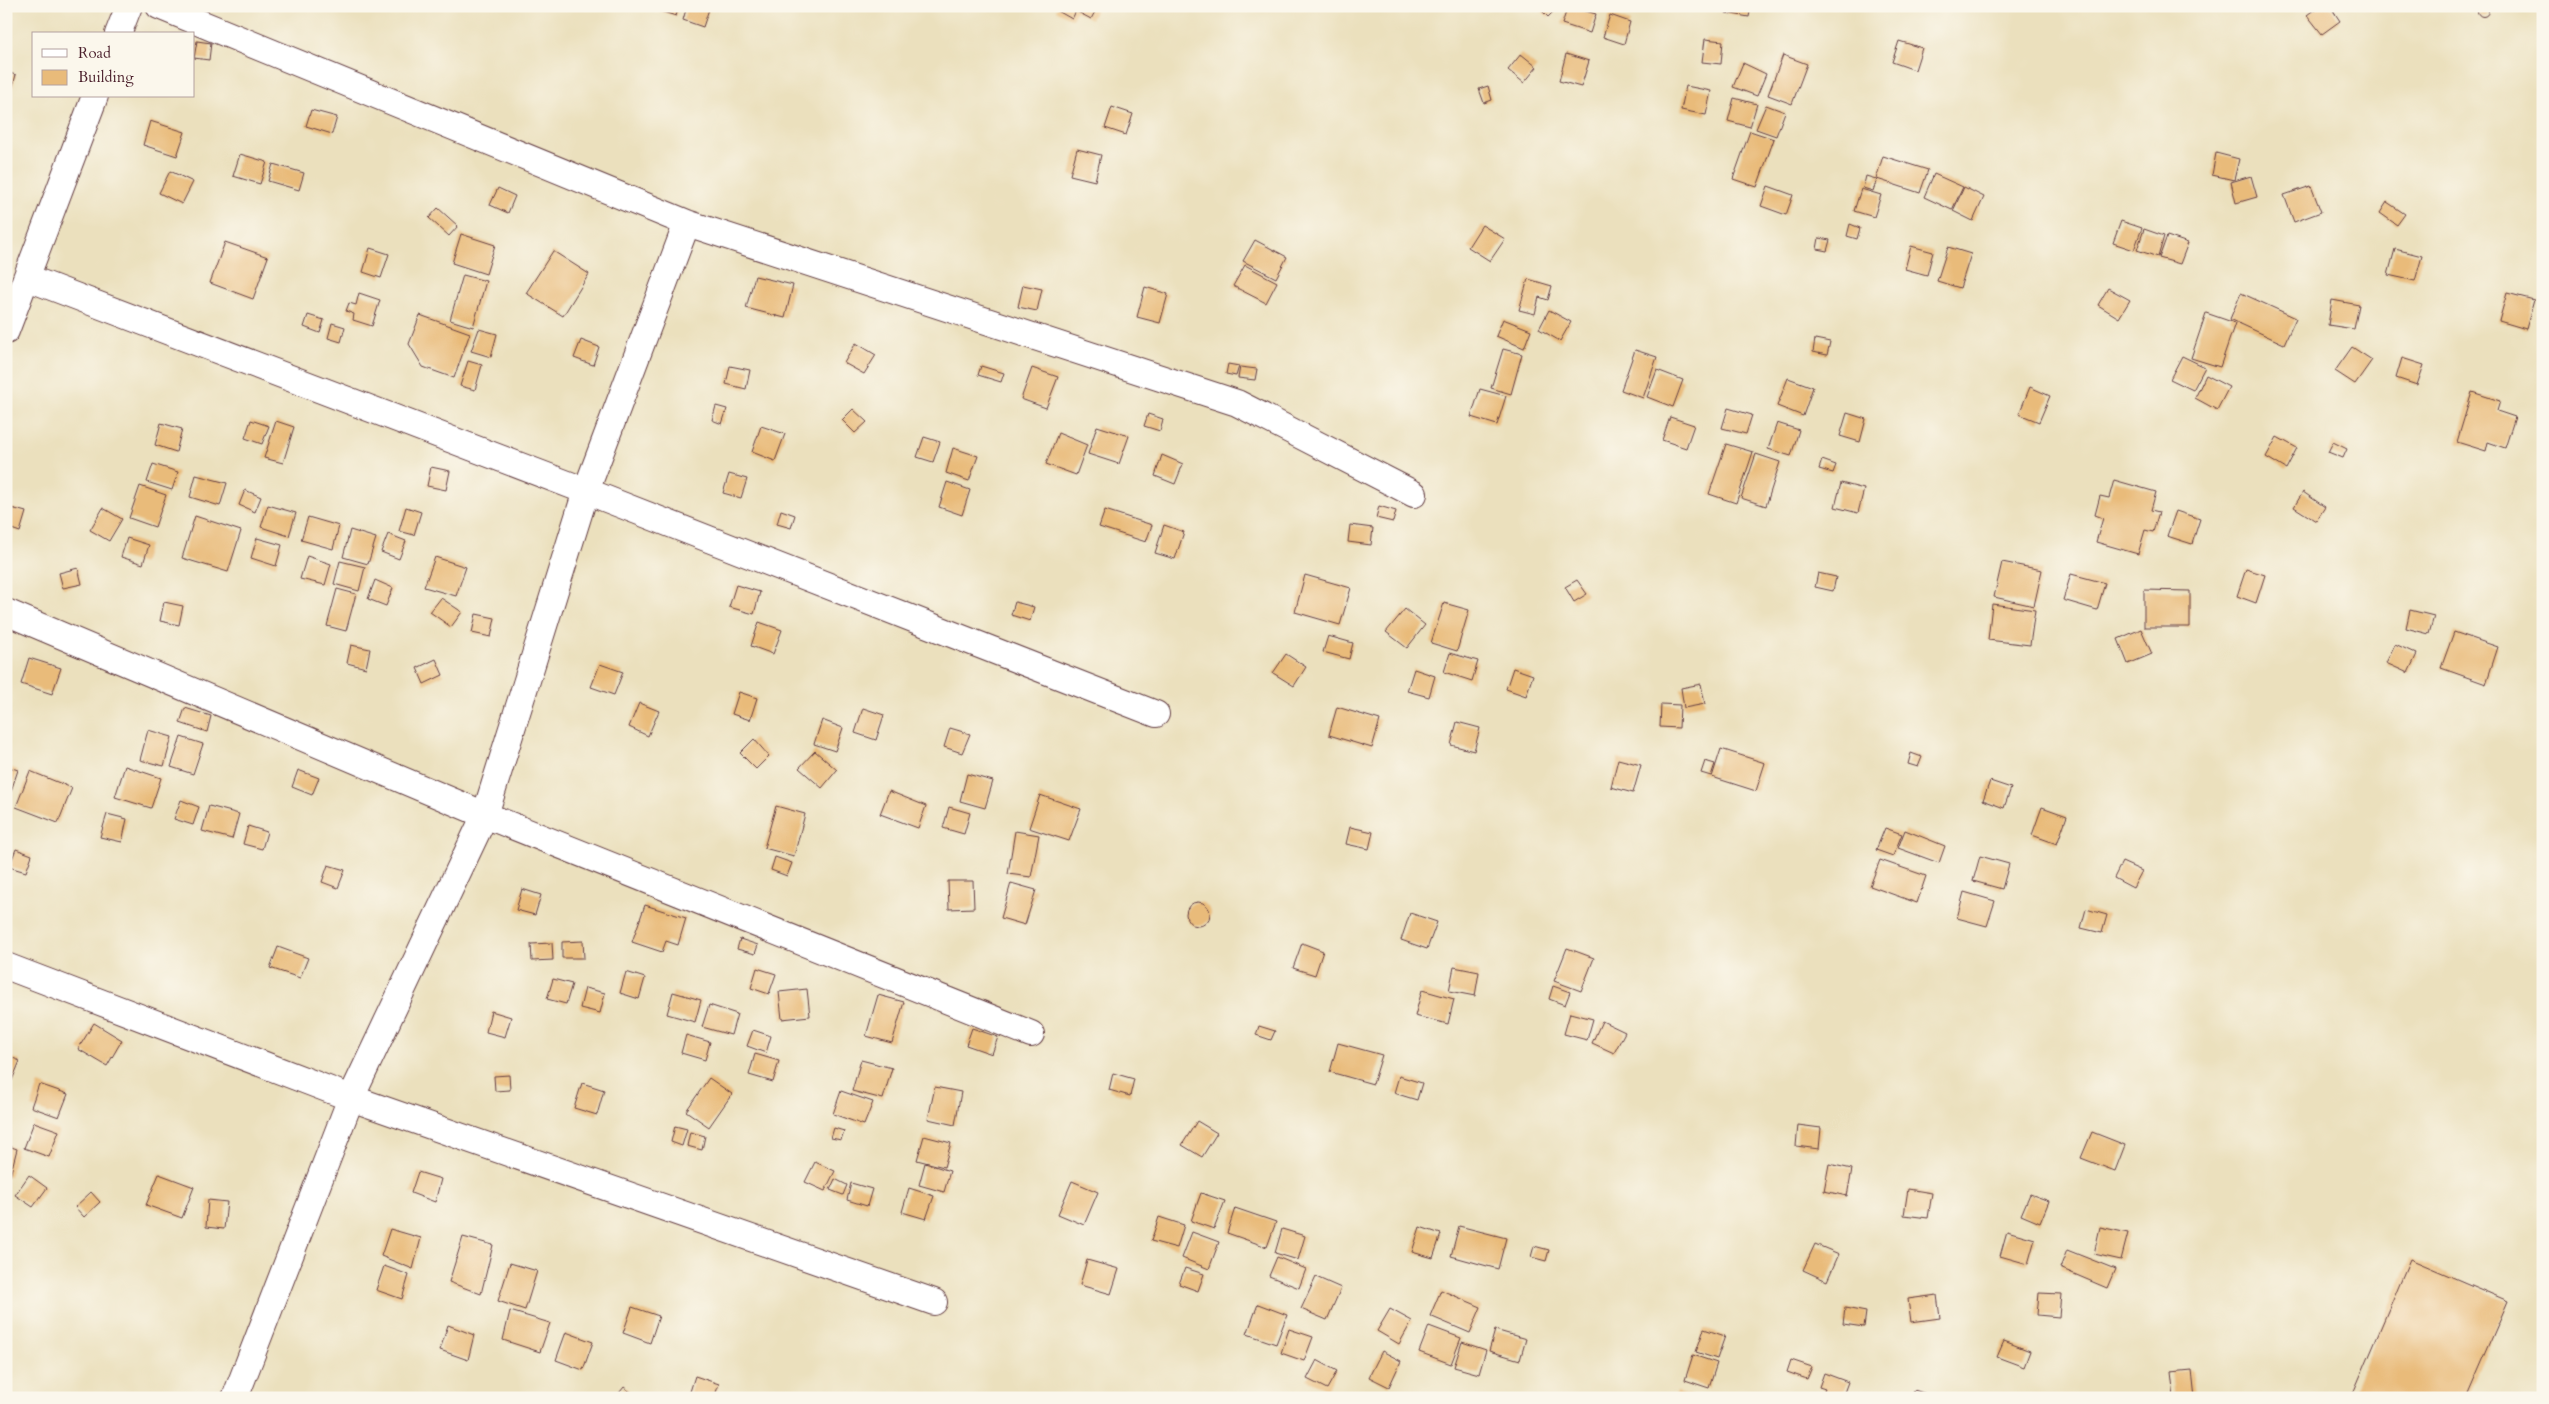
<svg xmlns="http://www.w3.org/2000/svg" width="2549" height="1404" viewBox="0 0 2549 1404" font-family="Cardo,serif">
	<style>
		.building { fill: #e9bb7a }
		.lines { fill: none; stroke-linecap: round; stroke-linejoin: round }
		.street-casing { stroke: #623c41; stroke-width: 28 }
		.street { stroke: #fff; stroke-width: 26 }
	</style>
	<rect width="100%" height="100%" fill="#fbf7ec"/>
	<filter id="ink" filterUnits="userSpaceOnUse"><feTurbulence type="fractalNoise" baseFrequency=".02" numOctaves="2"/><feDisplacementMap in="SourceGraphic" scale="10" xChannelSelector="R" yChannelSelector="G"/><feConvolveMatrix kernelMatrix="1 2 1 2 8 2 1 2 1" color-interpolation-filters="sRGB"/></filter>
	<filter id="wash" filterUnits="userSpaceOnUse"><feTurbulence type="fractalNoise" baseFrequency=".0096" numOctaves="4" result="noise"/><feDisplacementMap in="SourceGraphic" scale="20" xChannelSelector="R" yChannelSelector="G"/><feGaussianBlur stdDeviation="1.12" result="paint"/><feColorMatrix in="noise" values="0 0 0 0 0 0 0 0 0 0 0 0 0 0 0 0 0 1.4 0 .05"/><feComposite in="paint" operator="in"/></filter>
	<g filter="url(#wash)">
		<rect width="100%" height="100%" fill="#ebe0bd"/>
		<g id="blocks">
			<!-- building -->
			<path class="building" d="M2477.5 11a5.5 5.5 0 1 1 11 0a5.5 5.5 0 1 1-11 0Z
				M658 6H679L676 16 657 10Z
				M687 6 709 9 703 27 683 20Z
				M1058 6H1098L1091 19 1076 11 1072 19 1056 10Z
				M1537 6H1559L1548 17Z
				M1568 6 1596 14 1590 33 1562 24Z
				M1727 6H1751L1749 17 1726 13Z
				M2319 6H2330L2340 21 2322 34 2307 15Z
				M1610 15 1630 22 1624 44 1603 37Z
				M1705 39 1723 41 1721 64 1702 62Z
				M197 41 211 43 209 60 194 58Z
				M1899 41 1922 48 1915 70 1892 62Z
				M1521 54 1537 67 1524 83 1508 70Z
				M1566 54 1589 61 1581 87 1559 81Z
				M1783 55 1807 64 1792 104 1768 95Z
				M1743 63 1766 74 1757 96 1733 87Z
				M6 72 16 75 10 95 6 94Z
				M1488 86 1492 100 1484 103 1479 89Z
				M1686 86 1711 91 1706 115 1681 110Z
				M1734 98 1757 104 1750 127 1728 121Z
				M1766 105 1785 112 1776 136 1756 129Z
				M1112 107 1133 114 1126 135 1105 128Z
				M311 110 337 117 332 134 306 126Z
				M150 121 185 132 177 156 143 145Z
				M1750 131 1774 139 1757 187 1733 179Z
				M1077 149 1101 155 1095 181 1070 175Z
				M2216 153 2239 159 2234 180 2212 175Z
				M240 154 267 162 260 184 233 176Z
				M1883 156 1928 170 1920 193 1877 179 1873 191 1863 188 1866 176 1876 179Z
				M273 164 304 173 299 190 268 181Z
				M170 171 193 182 182 204 159 193Z
				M1934 174 1963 187 1952 210 1924 197Z
				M2251 176 2257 197 2236 203 2231 182Z
				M1768 186 1793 195 1786 215 1761 206Z
				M2311 186 2321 212 2294 222 2284 195Z
				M1964 187 1984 197 1973 221 1953 211Z
				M498 188 515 196 508 213 490 205Z
				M1861 189 1881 195 1874 217 1854 211Z
				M2387 202 2405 214 2397 225 2380 213Z
				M438 208 458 226 449 236 429 218Z
				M2121 221 2142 228 2134 250 2113 243Z
				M1850 224 1860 228 1857 239 1847 236Z
				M1482 225 1505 239 1490 261 1468 247Z
				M2144 229 2164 236 2158 257 2137 250Z
				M461 234 495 245 486 274 452 263Z
				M2167 236 2188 243 2180 264 2159 258Z
				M1819 238 1830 240 1827 251 1817 249Z
				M1255 240 1287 257 1276 278 1243 261Z
				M225 242 268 257 253 299 210 283Z
				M1911 246 1933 252 1927 275 1905 269Z
				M1948 247 1971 254 1960 288 1937 281Z
				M370 248 389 254 381 278 363 272Z
				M2395 249 2422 256 2415 281 2388 275Z
				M553 251 589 274 563 316 526 293Z
				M1245 265 1277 282 1266 303 1233 286Z
				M463 275 486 281 473 327 450 320Z
				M755 276 793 285 785 318 746 308Z
				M1528 279 1552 286 1548 300 1539 297 1535 314 1519 310Z
				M1023 285 1042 289 1037 311 1018 307Z
				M1145 287 1168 294 1160 323 1137 317Z
				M2108 288 2130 300 2119 318 2098 305Z
				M359 293 380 300 372 326 353 320 354 314 346 311 349 303 356 305Z
				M2241 293 2296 318 2284 344 2230 319Z
				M2507 293 2534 300 2526 329 2499 321Z
				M2332 300 2359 305 2354 329 2328 325Z
				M1549 310 1571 322 1560 341 1539 329Z
				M2206 313 2235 323 2220 367 2191 358Z
				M308 315 324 320 320 333 304 327Z
				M420 315 470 333 454 378 423 367 409 344Z
				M1503 319 1531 330 1524 348 1496 336Z
				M332 323 345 327 341 342 328 338Z
				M479 329 497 334 491 357 471 351Z
				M1815 339 1830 342 1827 355 1813 352Z
				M581 340 599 347 593 365 574 358Z
				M856 343 876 355 864 374 844 363Z
				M2352 347 2372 360 2355 384 2335 371Z
				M1503 349 1522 354 1511 394 1491 388Z
				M1635 350 1657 357 1643 398 1621 390Z
				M2182 356 2205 367 2193 390 2170 379Z
				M2402 358 2424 365 2417 385 2396 378Z
				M468 361 482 365 475 390 460 386Z
				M1228 364 1239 366 1236 376 1226 374Z
				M730 366 750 370 746 389 726 384Z
				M981 366 1004 373 1001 382 978 375Z
				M1240 367 1257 369 1255 380 1238 378Z
				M1032 368 1058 377 1046 408 1021 399Z
				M1657 370 1683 380 1673 407 1647 397Z
				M2206 375 2229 387 2217 410 2195 398Z
				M1788 378 1813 387 1803 416 1777 406Z
				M2030 387 2050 396 2039 422 2019 414Z
				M1480 389 1506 396 1497 425 1471 417Z
				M2472 392 2500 401 2497 411 2515 417 2505 448 2488 442 2486 451 2457 442Z
				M716 406 727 409 722 424 712 420Z
				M1728 408 1752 415 1746 434 1722 428Z
				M853 409 867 422 855 433 842 420Z
				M1847 413 1866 419 1860 442 1840 436Z
				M1148 414 1163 419 1160 431 1144 426Z
				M1670 417 1694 425 1686 448 1662 440Z
				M251 420 269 426 262 444 245 438Z
				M276 421 294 427 283 463 264 458Z
				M161 423 182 429 176 452 155 445Z
				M1777 423 1799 430 1791 456 1768 449Z
				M761 426 785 434 775 461 752 452Z
				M1097 426 1129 436 1119 464 1088 454Z
				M1058 433 1087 445 1076 475 1046 464Z
				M924 437 940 442 933 462 917 457Z
				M2277 437 2297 448 2286 469 2266 457Z
				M2333 442 2347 449 2343 458 2328 452Z
				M1726 444 1753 452 1736 503 1709 494Z
				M953 448 978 456 969 481 946 473Z
				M1756 454 1780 462 1766 506 1741 498Z
				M1162 455 1183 464 1175 484 1155 476Z
				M1822 460 1836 465 1833 473 1819 469Z
				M153 464 178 472 172 490 147 482Z
				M431 467 450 471 446 490 427 486Z
				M729 474 747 479 741 498 723 493Z
				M196 475 227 483 220 506 190 497Z
				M2114 480 2156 492 2151 510 2159 512 2153 532 2145 530 2138 554 2096 542 2103 518 2095 515 2100 496 2109 498Z
				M947 482 970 490 962 515 939 507Z
				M1841 483 1864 489 1858 513 1835 507Z
				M140 486 166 495 155 527 129 518Z
				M245 490 261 497 255 512 239 505Z
				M2303 492 2325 507 2316 521 2294 507Z
				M268 505 296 513 289 536 261 527Z
				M1379 506 1396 511 1393 522 1376 518Z
				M8 507 26 512 20 532 6 527Z
				M406 507 421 512 414 535 399 531Z
				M103 508 122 519 109 541 90 530Z
				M781 510 795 515 791 528 777 524Z
				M1105 510 1152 525 1146 542 1099 527Z
				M2176 511 2200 519 2192 544 2167 536Z
				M195 516 241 531 228 572 182 558Z
				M308 517 339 526 333 549 301 540Z
				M1164 525 1184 532 1175 559 1155 553Z
				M1350 525 1373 528 1371 545 1348 542Z
				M350 530 376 538 368 564 343 557Z
				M388 534 406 541 399 559 381 552Z
				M127 538 149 545 143 564 121 557Z
				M257 538 282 545 276 566 251 558Z
				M307 556 331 564 325 585 300 579Z
				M435 557 466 567 456 596 424 587Z
				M340 561 365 567 359 591 334 584Z
				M2002 562 2042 570 2034 606 1994 597Z
				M78 568 82 584 63 588 59 573Z
				M2246 569 2265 575 2256 603 2237 596Z
				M1818 573 1836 577 1833 591 1815 587Z
				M2071 574 2105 583 2097 610 2063 600Z
				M1305 575 1351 588 1340 625 1295 612Z
				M375 580 393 588 386 606 368 599Z
				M1577 580 1587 594 1574 602 1565 587Z
				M736 585 760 592 754 614 729 607Z
				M337 589 356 594 346 631 327 626Z
				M2144 590 2190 591V627H2144Z
				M441 598 462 612 451 627 430 612Z
				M164 602 183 606 179 625 160 621Z
				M1015 602 1034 607 1030 621 1011 615Z
				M1444 603 1469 610 1457 651 1431 643Z
				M1992 604 2035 610 2030 645 1988 640Z
				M1405 609 1425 625 1407 648 1386 632Z
				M2410 610 2434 616 2429 634 2406 628Z
				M476 614 495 618 491 637 472 633Z
				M759 622 782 630 773 654 751 646Z
				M2141 629 2152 654 2128 664 2118 639Z
				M2454 632 2498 647 2486 684 2441 668Z
				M1328 636 1353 643 1349 659 1323 652Z
				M2395 644 2417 654 2408 673 2386 663Z
				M351 645 370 649 366 668 347 663Z
				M1450 653 1478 661 1472 681 1444 672Z
				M1286 654 1306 667 1294 686 1273 673Z
				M29 658 61 668 52 694 21 684Z
				M436 659 443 675 424 684 417 668Z
				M600 664 623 672 614 695 591 687Z
				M1513 668 1533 675 1526 696 1506 689Z
				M1414 669 1435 676 1429 697 1407 691Z
				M1701 684 1705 704 1684 708 1681 688Z
				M739 692 757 698 750 720 732 714Z
				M639 703 659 711 648 736 629 727Z
				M1661 704 1680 705 1679 728 1660 727Z
				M1337 707 1380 720 1372 748 1329 735Z
				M185 708 211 716 207 732 180 723Z
				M863 708 884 715 876 740 855 733Z
				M822 720 843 728 835 751 814 744Z
				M1457 722 1480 728 1474 751 1451 745Z
				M950 728 970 734 962 753 944 747Z
				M148 730 172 737 164 766 140 760Z
				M181 737 203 744 193 774 171 767Z
				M754 739 769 756 756 769 740 753Z
				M1721 749 1765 763 1756 791 1712 777Z
				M815 751 837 770 822 788 799 768Z
				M1911 753 1922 757 1918 767 1908 764Z
				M1618 759 1641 765 1633 793 1611 787Z
				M1705 761 1715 764 1711 776 1701 773Z
				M6 766 18 770 10 794 6 793Z
				M125 766 161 778 151 808 115 797Z
				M298 770 319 778 312 795 292 787Z
				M30 771 72 788 58 823 16 807Z
				M967 774 993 781 985 808 960 801Z
				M1990 781 2011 788 2004 808 1983 800Z
				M889 791 926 806 918 828 880 814Z
				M1040 795 1081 809 1069 841 1029 828Z
				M181 800 199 807 193 825 174 819Z
				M209 806 239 814 232 839 202 831Z
				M776 806 805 814 794 856 764 848Z
				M949 807 970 813 964 834 943 828Z
				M2042 807 2067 816 2057 844 2032 835Z
				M107 814 127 819 122 842 100 837Z
				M248 826 267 832 262 849 243 844Z
				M1350 827 1373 832 1369 849 1346 844Z
				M1885 828 1902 834 1893 856 1876 850Z
				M1905 830 1945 846 1939 863 1898 848Z
				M1015 831 1039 835 1031 877 1008 874Z
				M16 849 32 855 26 872 9 867Z
				M1980 856 2009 864 2002 889 1973 881Z
				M775 857 792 863 787 876 771 870Z
				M1880 860 1926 876 1917 903 1870 886Z
				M2122 862 2142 871 2133 888 2114 878Z
				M328 865 345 870 338 888 322 882Z
				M948 881H973L974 908 949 909Z
				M1011 883 1036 890 1025 925 1001 918Z
				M522 889 541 895 535 915 516 910Z
				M1964 892 1995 901 1987 926 1957 918Z
				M1186 914a12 12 0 1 1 24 0a12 12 0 1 1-24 0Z
				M645 905 686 918 678 945 666 941 662 952 632 942Z
				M2086 909 2107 915 2102 933 2081 928Z
				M1410 913 1437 922 1427 949 1401 940Z
				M740 939 758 945 755 954 737 949Z
				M583 941 584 958H562V942Z
				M552 943 553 960 532 961 531 944Z
				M1302 943 1323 951 1315 975 1293 968Z
				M278 947 308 958 300 978 270 968Z
				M1567 948 1594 958 1581 991 1554 981Z
				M1454 967 1479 972 1475 996 1449 991Z
				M757 968 776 974 769 994 751 988Z
				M626 972 645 978 639 999 620 993Z
				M553 979 572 984 566 1004 547 999Z
				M1553 986 1570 992 1565 1005 1549 999Z
				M585 988 605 993 600 1013 580 1008Z
				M807 989 810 1016 782 1019 779 992Z
				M1422 990 1454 999 1448 1024 1415 1016Z
				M673 992 701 1000 695 1022 667 1014Z
				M878 995 904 1002 892 1043 866 1036Z
				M709 1005 737 1014 731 1035 702 1027Z
				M491 1011 511 1017 505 1037 486 1032Z
				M1570 1013 1593 1019 1587 1040 1564 1034Z
				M1602 1021 1625 1032 1614 1053 1592 1043Z
				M94 1023 122 1040 107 1066 78 1049Z
				M1259 1026 1275 1031 1271 1040 1256 1035Z
				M972 1028 998 1037 992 1054 966 1045Z
				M753 1030 771 1036 766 1053 747 1046Z
				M686 1035 710 1042 705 1060 681 1053Z
				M1338 1043 1382 1055 1373 1084 1330 1072Z
				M755 1054 779 1061 773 1082 749 1075Z
				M6 1055 20 1061 10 1085 6 1084Z
				M861 1060 892 1068 883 1099 852 1091Z
				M1113 1073 1134 1079 1130 1096 1109 1090Z
				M509 1075 510 1090 495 1091 494 1076Z
				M1399 1076 1422 1083 1417 1100 1394 1093Z
				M709 1078 732 1094 709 1127 686 1111Z
				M582 1083 604 1090 597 1115 574 1108Z
				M39 1084 68 1094 59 1117 31 1107Z
				M935 1087 961 1092 955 1125 928 1119Z
				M841 1091 873 1102 864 1125 833 1114Z
				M1197 1121 1217 1133 1202 1157 1182 1145Z
				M34 1122 59 1131 49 1157 24 1148Z
				M1798 1125 1821 1128 1819 1149 1796 1146Z
				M675 1126 687 1129 682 1146 671 1142Z
				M834 1128 844 1131 841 1140 831 1138Z
				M690 1132 705 1136 702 1150 687 1146Z
				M2092 1132 2125 1145 2115 1171 2081 1158Z
				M924 1136 951 1143 944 1167 917 1160Z
				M6 1145 17 1149 10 1176 6 1175Z
				M815 1162 835 1171 825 1191 805 1182Z
				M925 1163 950 1171 944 1192 919 1185Z
				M1829 1164 1852 1169 1847 1196 1824 1191Z
				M418 1172 441 1179 435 1202 411 1193Z
				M159 1174 194 1187 182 1218 146 1205Z
				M29 1175 47 1188 33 1207 15 1195Z
				M835 1179 847 1185 843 1195 830 1190Z
				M1072 1181 1098 1192 1084 1225 1058 1214Z
				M851 1183 872 1189 867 1206 847 1200Z
				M909 1188 934 1196 926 1219 902 1212Z
				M1908 1189 1932 1193 1928 1218 1904 1215Z
				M91 1192 100 1202 84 1217 75 1207Z
				M1201 1193 1225 1201 1214 1229 1191 1221Z
				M2030 1194 2049 1201 2040 1223 2021 1215Z
				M208 1200 227 1202 224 1229 206 1227Z
				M1235 1208 1276 1222 1267 1247 1227 1233Z
				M1159 1217 1184 1225 1177 1248 1151 1241Z
				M1459 1226 1506 1238 1498 1269 1451 1256Z
				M1420 1227 1441 1234 1433 1258 1412 1252Z
				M2100 1227 2128 1233 2121 1260 2094 1254Z
				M390 1229 421 1238 413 1269 381 1256Z
				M1282 1229 1305 1236 1298 1260 1275 1253Z
				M2007 1231 2035 1239 2028 1264 2000 1256Z
				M1192 1232 1219 1242 1209 1269 1182 1258Z
				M463 1237 493 1245 481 1294 449 1282Z
				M1815 1244 1839 1254 1827 1281 1803 1270Z
				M1534 1246 1549 1250 1546 1261 1531 1257Z
				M2067 1250 2115 1269 2107 1288 2060 1268Z
				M1277 1257 1306 1269 1299 1288 1269 1276Z
				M2410 1259 2508 1301 2466 1398H2351Z
				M1087 1260 1119 1269 1111 1294 1080 1285Z
				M510 1263 537 1271 525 1310 498 1301Z
				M384 1266 409 1275 402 1299 376 1290Z
				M1185 1268 1204 1274 1198 1291 1179 1284Z
				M1316 1277 1341 1288 1327 1320 1301 1309Z
				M1441 1290 1481 1307 1470 1333 1430 1316Z
				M2039 1293 2061 1294 2059 1317 2037 1315Z
				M1937 1295 1940 1318 1911 1322 1908 1299Z
				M1258 1304 1287 1315 1276 1344 1247 1334Z
				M632 1307 659 1316 650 1343 623 1333Z
				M1845 1308 1866 1312 1864 1327 1843 1324Z
				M1390 1309 1412 1321 1399 1344 1377 1331Z
				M510 1311 550 1323 540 1352 503 1340Z
				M448 1325 474 1335 468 1360 440 1350Z
				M1429 1326 1461 1338 1451 1364 1419 1352Z
				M1289 1329 1313 1337 1304 1361 1281 1353Z
				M1704 1329 1725 1336 1717 1359 1696 1352Z
				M1495 1330 1526 1339 1520 1360 1489 1351Z
				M566 1332 593 1342 583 1370 556 1360Z
				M2004 1341 2030 1351 2024 1367 1997 1357Z
				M1462 1342 1486 1350 1479 1374 1454 1367Z
				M1382 1351 1401 1361 1389 1387 1369 1377Z
				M1693 1355 1717 1363 1709 1388 1685 1380Z
				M1317 1360 1337 1371 1327 1389 1307 1379Z
				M1791 1360 1812 1367 1807 1379 1787 1372Z
				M2192 1370 2195 1398H2174L2171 1372Z
				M1824 1373 1848 1382 1842 1398H1821L1825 1389 1819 1387Z
				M695 1376 719 1384 714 1398H688Z
				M624 1387 638 1398H615Z
				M1914 1390 1930 1395 1929 1398H1912Z
				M1676 1392 1695 1397V1398H1675Z"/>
		</g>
	</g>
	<g filter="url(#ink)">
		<use href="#blocks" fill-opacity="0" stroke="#623c41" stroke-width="1"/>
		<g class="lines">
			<defs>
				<path id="street" d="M159 6 687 223 1237 403 1414 494
					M118 34 129 6
					M28 278 586 491 1156 714
					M6 331 95 96
					M6 612 485 815 1031 1034
					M6 966 351 1098 934 1302
					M235 1398 351 1098 485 815 586 491 687 223"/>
			</defs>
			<!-- street casing -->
			<use href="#street" class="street-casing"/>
			<!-- street -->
			<use href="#street" class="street"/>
		</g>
	</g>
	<!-- margin -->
	<rect width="2549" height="1404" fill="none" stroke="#fbf7ec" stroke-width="25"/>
	<!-- legend -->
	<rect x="32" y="32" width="162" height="65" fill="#fbf7ec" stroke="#b4a19f"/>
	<rect x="42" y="49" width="25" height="8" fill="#ffffff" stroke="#b4a19f"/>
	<text x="78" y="58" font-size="15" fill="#4a1f2b">Road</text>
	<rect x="42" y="70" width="25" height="15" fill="#e9bb7a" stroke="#b4a19f"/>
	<text x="78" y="82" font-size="15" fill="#4a1f2b">Building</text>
</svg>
